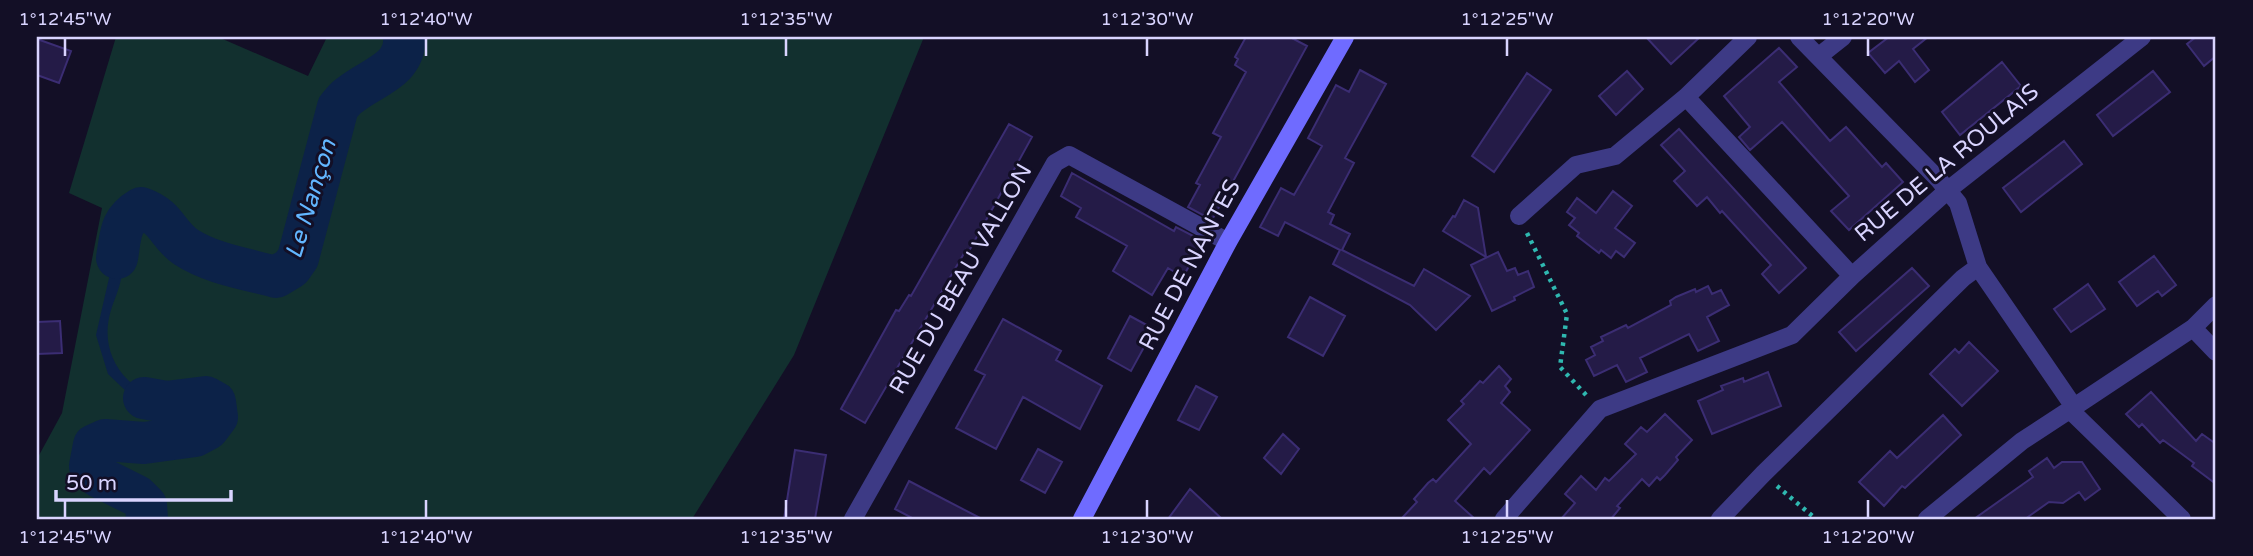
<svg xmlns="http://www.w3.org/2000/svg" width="2253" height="556" viewBox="0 0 2253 556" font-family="'Varela Round',sans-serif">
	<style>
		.green { fill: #12302f }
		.water { fill: #0c2248 }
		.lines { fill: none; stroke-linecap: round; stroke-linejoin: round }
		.river { stroke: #0c2248; stroke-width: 42 }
		.building { fill: #241b47; stroke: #3b2d73; stroke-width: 2 }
		.path { stroke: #2fb8b0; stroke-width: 4.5; stroke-dasharray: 3.5 5; stroke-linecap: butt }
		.minor { stroke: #3d3a85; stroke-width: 18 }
		.secondary { stroke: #6f6bff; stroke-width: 18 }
		.ticks { fill: none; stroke: #d9d4ff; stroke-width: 2.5 }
		.labels { text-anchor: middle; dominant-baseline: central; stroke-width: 6; stroke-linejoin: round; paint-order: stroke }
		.street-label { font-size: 23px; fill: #d9d4ff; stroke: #130f26 }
		.water-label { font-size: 24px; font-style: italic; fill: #62b6ff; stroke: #130f26 }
		.neatline { fill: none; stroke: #d9d4ff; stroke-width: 2.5 }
		.ticks-label { font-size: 18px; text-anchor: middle; fill: #d9d4ff }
	</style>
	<rect width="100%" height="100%" fill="#130f26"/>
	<!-- green -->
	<path class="green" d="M116 37H218L308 76 327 37H924L794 355 692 519H37V459L62 413 102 208 69 193Z"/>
	<!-- water -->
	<path class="water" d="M397 37H409L411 45 399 66 385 84 336 112 323 180 302 267 295 278 274 290 175 261 143 220 133 218C112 239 126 255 121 279 119 290 114 300 111 310 103 336 109 361 128 380 137 389 147 397 160 399 182 389 203 374 229 386 258 427 186 456 154 457 133 458 110 442 91 453L90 476 136 483 147 490 149 519H141L139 503 89 477 81 469 90 441 150 447 165 444 200 435 213 417 208 404V397L162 404 138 400 128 393 108 374 96 335 112 265 115 229 126 213 142 207 172 242 188 254 270 280 287 271 296 255 331 109C335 104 339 100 343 96 363 81 407 70 397 37Z"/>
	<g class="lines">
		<!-- river -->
		<path class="river" d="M117 258C121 235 119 221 141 208 167 217 167 234 186 247 212 264 247 269 276 277L291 268 298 258 338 107C342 103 345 98 350 95 370 78 407 70 404 37
			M144 398 166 402 206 397 215 402 217 417 208 429 195 436 144 443 105 440 94 445 90 466 99 477 137 496 146 505 147 519"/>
	</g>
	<!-- building -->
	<path class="building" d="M1246 37H1290L1307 46 1212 220 1188 207 1200 185 1196 183 1221 137 1213 133 1246 72 1235 65 1238 59 1235 57Z
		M1646 37H1700L1671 64Z
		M1889 37H1928L1913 49 1929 70 1915 82 1899 61 1885 73 1868 53Z
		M2196 37H2216V56L2204 66 2187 44Z
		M37 39 71 51 59 83 37 75Z
		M1779 48 1797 67 1779 82 1830 141 1846 127 1882 167 1886 163 1903 182 1849 230 1831 211 1849 196 1782 122 1750 150 1739 137 1750 127 1724 96Z
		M2002 62 2021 86 1960 135 1942 112Z
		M1360 70 1386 84 1345 158 1354 163 1328 212 1334 215 1330 224 1350 234 1342 250 1414 286 1424 269 1470 296 1436 330 1410 305 1333 264 1340 250 1285 222 1278 236 1260 227 1281 188 1294 195 1322 146 1308 138 1336 85 1349 92Z
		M1627 71 1643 89 1616 115 1599 96Z
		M2153 71 2170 92 2113 136 2097 115Z
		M1527 73 1551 90 1494 172 1472 156Z
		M1009 124 1032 137 969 251 966 250 865 423 841 409 896 310 899 311 909 295 911 296Z
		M1679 129 1806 268 1779 293 1762 274 1771 265 1722 211 1720 213 1707 197 1697 206 1674 181 1685 171 1661 145Z
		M2064 141 2082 164 2021 212 2003 188Z
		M1072 173 1174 231 1176 227 1201 240 1198 245 1200 246 1183 277 1168 268 1152 295 1113 271 1127 246 1076 217 1081 208 1061 196Z
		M1613 191 1632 206 1615 228 1635 243 1624 257 1616 251 1611 258 1601 250 1599 253 1577 236 1579 233 1569 225 1575 218 1567 212 1577 198 1596 213Z
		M1464 200 1478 208 1486 257 1443 231 1453 216 1455 217Z
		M1498 252 1507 271 1515 268 1518 275 1528 271 1534 287 1514 297 1515 300 1492 311 1471 265Z
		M2154 256 2176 285 2162 296 2158 291 2137 306 2119 282Z
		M1912 268 1929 286 1856 351 1839 332Z
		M2088 284 2105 309 2071 332 2054 309Z
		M1708 286 1712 294 1721 290 1729 305 1707 317 1719 341 1698 351 1689 334 1640 358 1647 372 1626 382 1617 365 1594 376 1586 360 1595 355 1591 347 1603 341 1601 337 1626 325 1628 328 1671 305 1670 301 1676 297 1695 289 1696 292Z
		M1310 297 1345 316 1323 356 1288 337Z
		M1130 316 1154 329 1131 371 1108 358Z
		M1003 319 1061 351 1056 360 1102 386 1080 429 1023 397 996 449 956 428 985 375 975 370Z
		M60 321 62 353 37 354V322Z
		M1969 342 1998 371 1962 406 1930 374 1955 349 1959 353Z
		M1499 366 1511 379 1505 386 1510 392 1501 403 1530 430 1490 474 1484 468 1455 501 1475 519H1401L1417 502 1414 499 1428 483 1433 479 1436 482 1471 444 1448 420 1464 404 1461 401 1466 396 1480 381 1483 383Z
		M1768 372 1781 406 1712 434 1698 401 1723 390 1721 386 1743 378 1744 382Z
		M1196 386 1217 397 1199 430 1178 420Z
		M2151 392 2196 441 2202 434 2216 444V484L2192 466 2194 463 2163 440 2160 443 2142 424 2139 427 2126 414Z
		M1665 414 1692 440 1676 457 1678 460 1665 475 1660 480 1657 477 1649 486 1642 479 1617 506 1620 508 1611 519H1561L1575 503 1565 494 1581 476 1596 490 1605 478 1609 481 1636 454 1625 444 1641 427 1647 432Z
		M1943 415 1961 435 1905 488 1902 486 1884 506 1859 482 1890 451 1897 458Z
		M1283 434 1299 449 1281 474 1264 458Z
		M1038 449 1062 462 1045 493 1021 480Z
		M795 450 826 455 815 519H784Z
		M2047 458 2054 468 2062 462H2082L2100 489 2085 500 2079 492 2063 503 2049 502 2025 519H1974L2033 477 2029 471Z
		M909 481 930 492 982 519H914L895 509Z
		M1190 489 1222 519H1168Z"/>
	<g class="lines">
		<!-- path -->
		<path class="path" d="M1527 233 1567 314 1560 367 1587 396
			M1777 486 1816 519"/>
		<!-- minor -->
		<path class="minor" d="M1799 37 1939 180 1958 203 1978 267 2074 407 2022 441 1927 519
			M1819 56 1843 37
			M1686 97 1852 276
			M1519 216 1576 165 1615 156 1686 97 1748 37
			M2193 328 2216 352
			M2074 407 2193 328 2216 305
			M2070 410 2182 519
			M853 519 1055 163 1069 155 1228 242
			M1504 519 1600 409 1792 335 1852 276 1948 190 2142 37
			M1720 519 1763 474 1963 278 1978 267"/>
		<!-- secondary -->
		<path class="secondary" d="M1082 519 1228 242 1345 37"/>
	</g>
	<!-- ticks -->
	<path class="ticks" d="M65 38V56M426 38V56M786 38V56M1147 38V56M1507 38V56M1868 38V56M65 500V518M426 500V518M786 500V518M1147 500V518M1507 500V518M1868 500V518"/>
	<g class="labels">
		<!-- street labels -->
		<g class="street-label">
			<text transform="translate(1947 163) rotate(-40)">RUE DE LA ROULAIS</text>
			<text transform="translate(1190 265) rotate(-62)">RUE DE NANTES</text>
			<text transform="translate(961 279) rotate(-60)">RUE DU BEAU VALLON</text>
		</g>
		<!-- water labels -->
		<g class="water-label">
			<text transform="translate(311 199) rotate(-73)">Le Nançon</text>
		</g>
	</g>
	<!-- border -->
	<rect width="2253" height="556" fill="none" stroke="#130f26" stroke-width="77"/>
	<!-- scale -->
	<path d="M56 490v10h175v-10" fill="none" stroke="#d9d4ff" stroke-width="3.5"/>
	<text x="66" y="490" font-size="21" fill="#d9d4ff" stroke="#130f26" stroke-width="5" paint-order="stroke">50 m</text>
	<rect x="38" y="38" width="2176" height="480" class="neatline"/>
	<g class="ticks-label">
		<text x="65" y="25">1°12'45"W</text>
		<text x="426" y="25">1°12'40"W</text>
		<text x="786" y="25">1°12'35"W</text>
		<text x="1147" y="25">1°12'30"W</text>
		<text x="1507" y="25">1°12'25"W</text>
		<text x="1868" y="25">1°12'20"W</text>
		<text x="65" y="543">1°12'45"W</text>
		<text x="426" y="543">1°12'40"W</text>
		<text x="786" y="543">1°12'35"W</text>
		<text x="1147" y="543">1°12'30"W</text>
		<text x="1507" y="543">1°12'25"W</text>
		<text x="1868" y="543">1°12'20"W</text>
	</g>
</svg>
